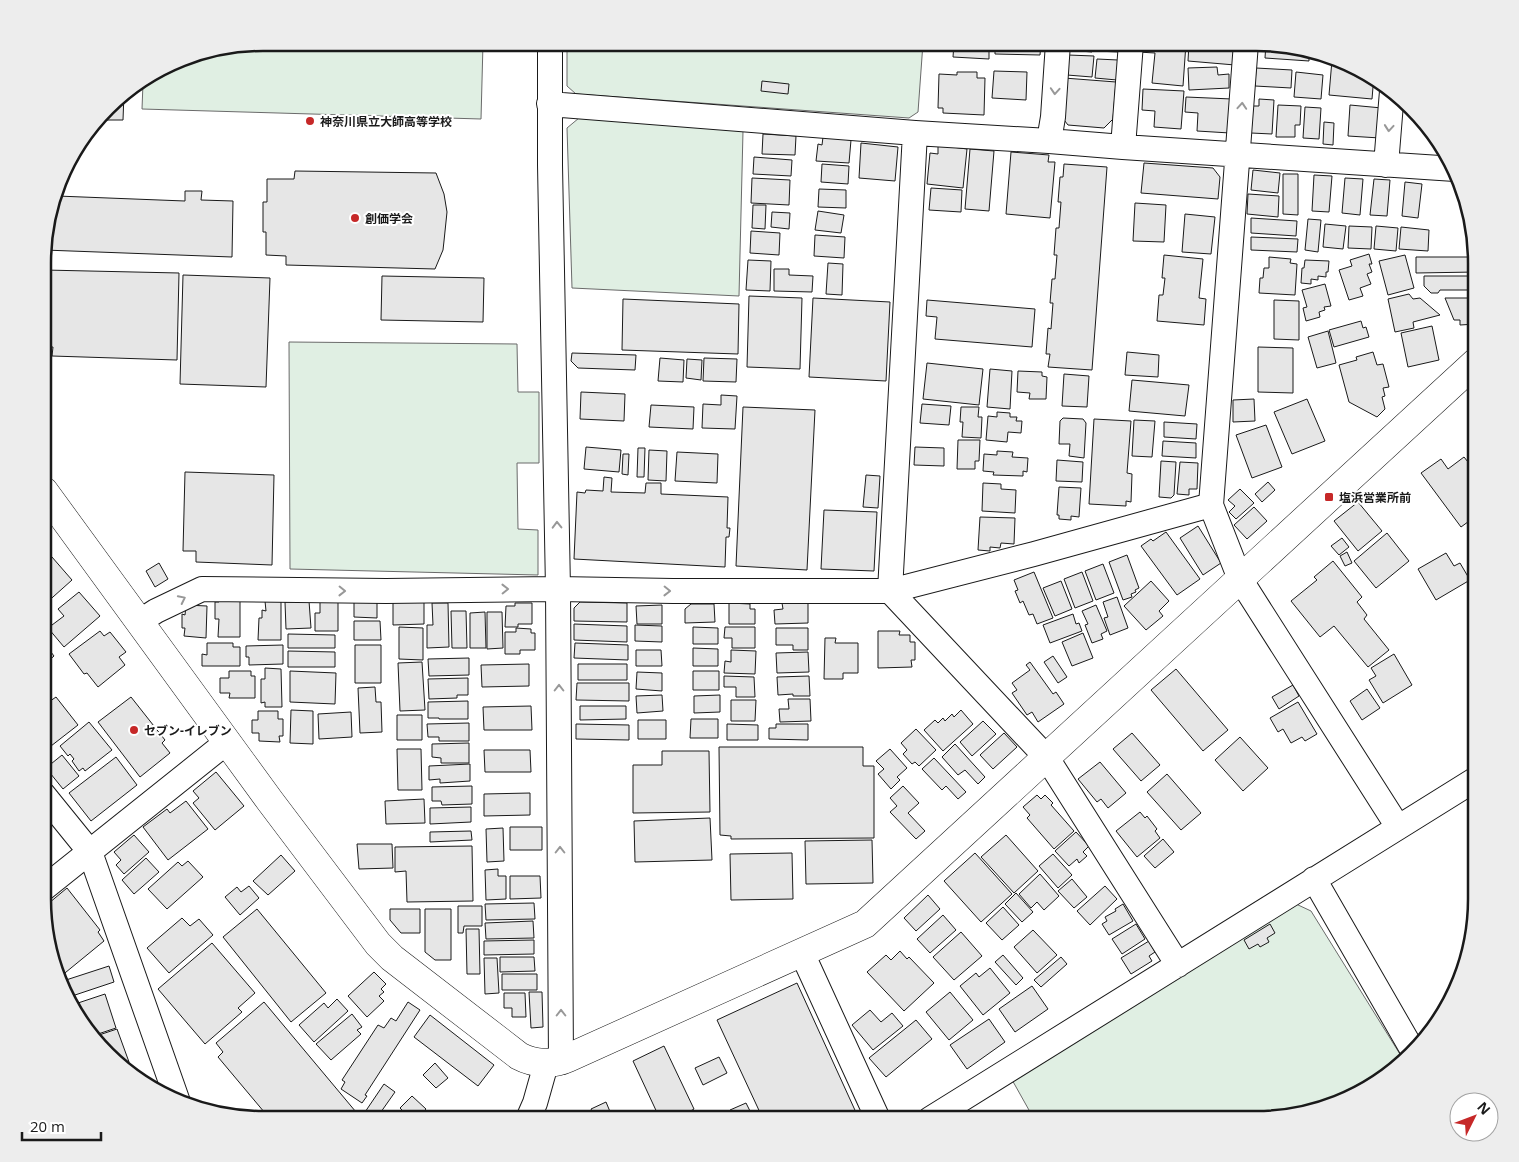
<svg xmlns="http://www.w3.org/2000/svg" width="1519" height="1162" viewBox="0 0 1519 1162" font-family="'Open Sans','Noto Sans JP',sans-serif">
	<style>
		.green { fill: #e0efe3; stroke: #6a6a6a }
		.building { fill: #e6e6e6; stroke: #1a1a1a }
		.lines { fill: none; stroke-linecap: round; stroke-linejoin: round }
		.street-casing { stroke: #1a1a1a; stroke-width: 26 }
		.secondary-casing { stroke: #1a1a1a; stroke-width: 29 }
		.street { stroke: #fff; stroke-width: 24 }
		.secondary { stroke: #fff; stroke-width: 28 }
		.oneway { stroke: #989898 }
		.poi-dot { fill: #c62828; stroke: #fff; stroke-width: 2 }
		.labels { text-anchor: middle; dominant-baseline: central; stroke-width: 4; stroke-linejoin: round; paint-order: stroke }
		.poi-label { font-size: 12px; font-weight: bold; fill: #1a1a1a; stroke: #fff; text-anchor: start }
		.rim { fill: none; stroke: #1a1a1a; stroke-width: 2.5 }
	</style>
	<rect width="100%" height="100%" fill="#fff"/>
	<!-- green -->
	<path class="green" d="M263 43H483L481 119 142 109 143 83 192 54Z
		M567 43H923L918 112 909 118 576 94 567 86Z
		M579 118 743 131 739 296 572 288 567 128Z
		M289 342 517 344 518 392H539V463H517L518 529 538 530V575L290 569Z
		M1296 904 1311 911 1403 1059 1353 1097 1256 1119H1034L1011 1078Z"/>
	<!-- building -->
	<path class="building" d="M954 43H989V59L953 57Z
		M995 43H1041L1040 55 995 54Z
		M1068 43H1093L1092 52 1068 50Z
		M1095 43H1120V52L1094 51Z
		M1139 43H1186L1183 86 1152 83 1155 53 1138 52Z
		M1189 43 1236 46 1235 65 1188 61Z
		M1266 43 1309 52V61L1265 58Z
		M1068 55 1094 56 1092 77 1067 75Z
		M1097 59 1118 60 1117 80 1095 78Z
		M1332 60 1343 61 1378 83 1377 87H1373L1372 99 1329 95Z
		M1217 67 1218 75 1229 74V88L1189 90 1188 68Z
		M1256 68 1292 70 1291 88 1255 86Z
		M994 71 1027 72 1026 100 992 98Z
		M957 72H977V78H985L984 115 943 113V108H938L939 74 957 75Z
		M1296 72 1323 75 1321 99 1294 97Z
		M1064 78 1116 82 1113 119 1104 128 1068 125 1061 116Z
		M762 81 789 84 788 94 761 91Z
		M1143 89 1184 91 1181 129 1154 127 1155 111 1142 110Z
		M124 93 123 120H99L118 97Z
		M1186 97 1232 99 1230 133 1197 131 1198 113 1185 112Z
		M1259 99 1274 100 1272 134 1251 133 1253 106H1259Z
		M1278 105 1301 106 1300 125H1295V137H1276Z
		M1350 105 1382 108 1380 138 1348 136Z
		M1305 107 1321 108 1319 139 1303 138Z
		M1324 122 1334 123 1333 145 1323 144Z
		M763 134 796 136 795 155 762 154Z
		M823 137 851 140 849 163 816 161 818 144 822 145Z
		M861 143 898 147 895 181 859 178Z
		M938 145 967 149 963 188 927 184 930 153 938 154Z
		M970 149 994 151 989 211 965 209Z
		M1011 152 1049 155 1048 162H1055L1050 218 1006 214Z
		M754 157 792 160 791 176 753 174Z
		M1144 163 1213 168 1220 177 1218 199 1141 193Z
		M822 164 849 166 848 184 821 182Z
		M1064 164 1107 167 1092 370 1048 367 1050 354H1046L1048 328 1051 329 1053 303H1050L1052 279H1055L1057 255H1054L1056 228H1059L1061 202H1058L1060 177H1063Z
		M1253 170 1280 173 1278 193 1251 190Z
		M295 171 436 173 444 194 447 212 444 241 443 250 435 269 286 265V256L266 255V232H263V202H267V179H294Z
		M1283 174H1298V215L1283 214Z
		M1314 175 1332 176 1329 212 1312 211Z
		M752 178 790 180 789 205 751 203Z
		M1345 178 1363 179 1360 215 1342 213Z
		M1374 179 1390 180 1387 216 1370 215Z
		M1405 182 1422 184 1418 218 1402 216Z
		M931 188 962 190 961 212 929 210Z
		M819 189 846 190V208L818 207Z
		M185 191H202L201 200 233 201 232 257 44 250V234L57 196 185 201Z
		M1248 194 1279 196 1278 217 1247 214Z
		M1135 203 1166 205 1164 242 1133 241Z
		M753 205H766L765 229 752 228Z
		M818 211 844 215 841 233 815 230Z
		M772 212 790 213 789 229 771 227Z
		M1185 214 1215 217 1211 254 1182 252Z
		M1251 218 1297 221 1296 236 1251 233Z
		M1308 219 1321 220 1318 252 1305 250Z
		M1325 224 1346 226 1343 249 1323 247Z
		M1349 226 1372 227 1371 249 1348 248Z
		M1376 226 1398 228 1396 251 1374 249Z
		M1401 227 1429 230 1428 251 1399 249Z
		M751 231 780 233 779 255 750 253Z
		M815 235 845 237 844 258 814 256Z
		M1251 237 1298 239 1297 252 1251 250Z
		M1369 254 1372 264H1369L1372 272 1367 274 1371 284 1360 288 1363 296 1349 300 1339 270 1352 266 1350 260Z
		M1164 255 1203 259 1199 298 1206 299 1204 325 1157 321 1159 295H1163L1165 278H1162Z
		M1405 255 1414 288 1388 295 1379 261Z
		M1269 257 1291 259 1290 263 1297 264 1295 295 1259 293 1260 278H1263L1264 268H1269Z
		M1416 257H1475L1476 272 1416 273Z
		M748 260 771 261 770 291 746 290Z
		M1305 260 1329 261 1328 272H1326V277L1318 276V280L1311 279V284L1301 283 1302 268H1304Z
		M828 263 843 264 842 295 826 294Z
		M774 269H789V275L813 276 812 292 774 291Z
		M44 270 179 273 177 360 52 356 53 347H44Z
		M183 275 270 278 266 387 180 384Z
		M382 276 484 278 483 322 381 320Z
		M1424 276H1476V290H1440L1438 293H1431L1424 286Z
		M1325 284 1331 306 1324 307 1325 310 1319 312 1320 317 1306 321 1303 308 1307 307 1302 290Z
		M1409 294 1413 299 1420 298 1440 315 1413 322 1414 328 1395 332 1388 299Z
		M749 296 802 298 800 369 747 367Z
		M813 298 890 302 886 381 809 377Z
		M1445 298H1476V324L1460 325V320H1454Z
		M623 299 739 304 738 354 622 350Z
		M927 300 1035 309 1032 347 935 339 937 317 926 316Z
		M1274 300 1299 301V340L1274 339Z
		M1361 321 1363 328 1366 327 1369 337 1334 347 1329 330Z
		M1432 326 1439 360 1408 367 1401 333Z
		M1328 331 1336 363 1317 368 1308 337Z
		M1258 347 1293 348V393L1258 392Z
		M1127 352 1159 355 1158 377 1125 375Z
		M1373 352 1377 365 1383 364 1389 387 1383 388 1385 396 1382 397 1385 409 1377 417 1349 402 1339 365 1357 360 1356 357Z
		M572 353 636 355 635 370 578 368 571 361Z
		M660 358 684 360 683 382 658 381Z
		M704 358 737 359 736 382 703 381Z
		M687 359 702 360 701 380 686 378Z
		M927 363 983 369 979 405 923 399Z
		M990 369 1012 371 1010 409 987 407Z
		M1018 371 1042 372V376L1047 377 1046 399H1029L1030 393 1017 392Z
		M1064 374 1089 376 1087 407 1062 406Z
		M1132 380 1189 385 1185 416 1129 411Z
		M581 392 625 394 624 421 580 419Z
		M721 395 737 396 735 429 702 428 703 404 721 405Z
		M1254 399 1255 421 1233 422V400Z
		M1307 399 1325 441 1292 454 1274 412Z
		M922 404 951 406 949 425 920 423Z
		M651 405 694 407 693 429 649 427Z
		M743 407 815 410 807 570 736 566Z
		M961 407H979L978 417H982L981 438 962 437 963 422H960Z
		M997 412 1010 413V417H1017L1016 421H1022L1021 433 1008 432 1007 442 986 440 988 416 997 417Z
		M1063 418 1083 419 1086 423 1084 458 1069 456 1070 444H1059L1060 421Z
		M1094 419 1131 421 1127 473 1132 474 1131 502 1126 501V506L1089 504Z
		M1134 420 1155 421 1152 457 1132 456Z
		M1164 422 1197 424 1196 439 1164 437Z
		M1266 425 1282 467 1252 478 1236 435Z
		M958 440H980L979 461H975V469H957Z
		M1163 441 1196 443V458L1162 456Z
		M586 447 621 450 619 472 584 469Z
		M915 447 944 448V466L914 465Z
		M638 448H645L644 477H637Z
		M649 450 667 451 666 481 648 480Z
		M997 451 1013 452 1012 457 1028 458 1027 472 1023 471V476L993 475 994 472 983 471 984 454 997 455Z
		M677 452 718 454 717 483 675 481Z
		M623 454H629L628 475 622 474Z
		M1464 457 1476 472V516L1461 527 1421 473 1441 459 1448 469Z
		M1057 460 1083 462 1082 482 1056 481Z
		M1161 461 1176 462 1174 495 1171 498 1159 497Z
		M1180 462 1198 463 1197 489H1189V495L1177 494Z
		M185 472 274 475 272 565 196 562V551H183Z
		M866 475 880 476 878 508 863 507Z
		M604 477 612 478 611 492 645 493 646 483H661V494L728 497 727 528H730L729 537H726L725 567 574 559 577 492 585 493 586 490 603 491Z
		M1268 482 1275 490 1262 502 1255 494Z
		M983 483 1001 484V489L1016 490 1015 513 982 511Z
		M1059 487 1081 488 1079 517 1071 516V520L1059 519V515H1057Z
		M1240 489 1254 503 1236 519 1229 512 1235 506 1228 500Z
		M1358 502 1382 531 1358 551 1334 521Z
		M1254 507 1267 521 1247 539 1234 525Z
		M824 510 877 512 874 571 821 569Z
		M980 517 1015 518 1014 544 1001 543 1000 548 990 547V551L978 550Z
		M1198 526 1221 563 1203 575 1180 538Z
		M1166 532 1200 579 1177 595 1141 546 1151 539 1153 541Z
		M1387 533 1409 561 1376 588 1354 561Z
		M1342 538 1349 547 1339 555 1331 546Z
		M44 549H45L72 580 44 605Z
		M1347 552 1352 563 1345 566 1340 556Z
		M1446 553 1454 566 1460 563 1470 580 1436 600 1418 569Z
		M1127 555 1139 588 1135 590 1136 592 1131 594 1132 597 1123 600 1109 562Z
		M1333 561 1362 597 1357 602 1367 615 1364 619 1389 650 1368 667 1334 626 1320 637 1291 601 1317 580 1314 577Z
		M159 563 168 579 155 587 146 571Z
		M1103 564 1114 593 1096 600 1085 571Z
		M1034 572 1053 618 1037 624 1033 614 1029 615 1023 601 1020 603 1015 591 1018 590 1014 580Z
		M1082 572 1093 601 1075 608 1064 579Z
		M1061 581 1072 609 1055 616 1043 588Z
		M1151 581 1169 601 1159 611 1163 616 1146 630 1124 606Z
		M79 592 100 616 64 647 48 628 64 616 58 609Z
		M1117 597 1128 628 1110 635 1104 618 1108 617 1103 602Z
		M219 599H240V637H218L219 619H215V602H219Z
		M354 599H377V618L354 617Z
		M320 600H338V631H315V613H320Z
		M265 601H281V640H258L259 618H262V610L266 611Z
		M309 601 311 628 286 629 285 602Z
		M393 601H424V624L393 625Z
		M580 602 627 603V622L574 621V608Z
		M808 602V623L775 624 774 610 783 609 782 603Z
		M432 603H448L449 647 427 648V625H433Z
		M515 603H532V624H518V627H505L506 606H515Z
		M729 603 750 604V609H755V624H729Z
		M691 604H714L715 622 685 623V609Z
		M186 605 207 606 206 638 184 636 185 628H182V614L185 615Z
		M662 605V624H637L636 606Z
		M1096 605 1107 631 1101 634 1103 639 1092 643 1085 625 1088 624 1082 611Z
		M451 611H466L467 648H452Z
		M485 612 486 648H470V613Z
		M487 612H502L503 648 487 649Z
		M1073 614 1076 624 1079 623 1082 631 1050 643 1043 625Z
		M354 621H380L381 640H354Z
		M574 624 627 626V642L574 640Z
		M635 625 662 626V642L635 641Z
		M399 627 423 628V660L399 659Z
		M693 627 718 628V644H693Z
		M725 627H755V648H732V638H724Z
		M516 628 531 629V633H535V650H520V654H505V632H516Z
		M776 628H808V650H793V645H776Z
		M100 631 104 636 110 632 126 652 119 657 125 665 98 687 87 673 84 674 69 654Z
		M878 631H900L899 635H910V642H915V660H911L912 667 878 668Z
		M1083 633 1093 658 1072 666 1062 642Z
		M288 634 335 635V648H288Z
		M825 638H836L835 643H858V673H843V679H824Z
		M44 643 54 656 44 665Z
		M207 643H233V647H240V666H202V654L207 655Z
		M575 643 628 645V660L574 658Z
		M283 645V664L249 665V657H246V646Z
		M355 645H381V683H355Z
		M693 648 718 649V666H693Z
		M636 650H661L662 666H636Z
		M731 650 756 651 755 674 724 673 725 661 731 662Z
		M288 651 335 652V667H288Z
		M808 652 809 672 777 673 776 653Z
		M1394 654 1412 685 1383 703 1369 680 1376 676 1371 668Z
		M1053 656 1067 677 1058 683 1044 662Z
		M469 658V675L429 676 428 659Z
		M422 662 425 710 400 711 398 663Z
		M1030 662 1053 694 1056 692 1064 704 1038 722 1032 712 1027 715 1012 693 1017 690 1012 683 1030 670 1026 665Z
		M529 664V686L482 687 481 665Z
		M578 664H627V680H578Z
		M265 668 281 669 282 707H265V702L261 703V679H265Z
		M1176 669 1228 730 1203 751 1151 690Z
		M229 671H251V676H255V698H229L230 693H220V678H229Z
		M290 671 336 673 335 704 290 702Z
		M693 671H719V690H693Z
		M637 672 662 673V691L636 689Z
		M724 676 754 677 755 697H736V687H724Z
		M809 676 810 696H793V694L778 695 777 677Z
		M468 678V695H457V698L429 699 428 679Z
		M577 683H629V701L576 700Z
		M1293 685 1299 696 1279 709 1272 697Z
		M375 687 376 702H381L382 732 360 733 358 688Z
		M1367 689 1380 708 1362 720 1350 701Z
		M662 695 663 711 637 713 636 696Z
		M720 695V712L694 713V696Z
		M56 697 78 725 51 746 43 736V706Z
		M131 697 165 740 162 743 170 753 140 777 98 722Z
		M788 699H810L811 721 780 722 779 709H789Z
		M731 700H756L755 721H731Z
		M468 701V719H439V718H428V702Z
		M1298 702 1317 734 1305 741 1302 737 1291 743 1283 729 1278 732 1270 718Z
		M531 706 532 730H484L483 707Z
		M580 706H626V719L580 720Z
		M291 710 313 711V744L290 743Z
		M961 710 973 724 943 751 924 730 935 720 938 723 943 718 945 721 952 714 954 717Z
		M258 711H278V719H283V736H279L280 742 259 741V733H252V720H258Z
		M351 712 352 737 319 739 318 714Z
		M397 715H422V740H397Z
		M691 719H718V738H690Z
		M638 720H666V739H638Z
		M983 721 996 734 972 756 960 742Z
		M89 722 112 750 85 771 83 768 79 771 72 761 74 759 70 754 68 756 60 746Z
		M469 723V741H439V737H428L427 724Z
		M576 724 629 725V740L576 739Z
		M727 724 758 725V740H727Z
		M776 724H808V740L769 739V728H776Z
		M916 729 936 750 919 766 915 762 912 764 903 754 907 750 901 743Z
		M1004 733 1017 747 993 769 980 755Z
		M1132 733 1160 765 1141 781 1113 749Z
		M1240 737 1268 768 1243 791 1215 760Z
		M469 743V763H441V758L432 757V744Z
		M955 744 985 777 978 784 965 770 958 775 942 757Z
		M719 747H863V766H874V838L731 839V836L720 835Z
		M397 749H421L422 790H398Z
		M890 749 907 768 897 777 900 780 891 789 878 774 884 769 876 761Z
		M484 750H530L531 772H485Z
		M662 751H709L710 812 633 813V765H662Z
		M62 755 79 776 63 789 46 768Z
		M116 757 137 785 91 821 69 793Z
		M934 758 966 792 958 799 946 786 942 790 922 769Z
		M1100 762 1126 793 1108 808 1101 799 1097 802 1078 779Z
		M470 764V781L440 783V779L429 780V766Z
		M216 772 244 806 215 830 193 803 199 798 193 791Z
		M1167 774 1201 813 1181 830 1147 792Z
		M472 786V804L442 805 441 801H432V787Z
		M903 786 919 803 908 813 925 831 916 839 890 812 897 806 890 798Z
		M530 793V815L484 816V794Z
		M1037 795 1041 799 1045 795 1053 803 1051 805 1074 831 1054 849 1027 818 1030 815 1023 807Z
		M424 799 425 823 386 824 385 801Z
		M186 801 208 829 168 860 143 827 167 809 170 813Z
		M471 807V822L430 824V808Z
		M1140 812 1145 818 1147 816 1157 829 1155 831 1160 838 1137 857 1116 831Z
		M710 818 712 860 635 862 634 821Z
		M510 827H542V850H510Z
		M503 828 504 861 487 862 486 829Z
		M471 831 472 840 430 842V832Z
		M1076 832 1089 846 1083 852 1087 856 1079 863 1077 859 1069 866 1055 851Z
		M134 835 149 852 124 874 116 865 121 860 114 852Z
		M1006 835 1038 871 1014 893 981 857Z
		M1163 839 1174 852 1155 868 1144 856Z
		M872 840 873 883 806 884 805 841Z
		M357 844H392L393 868 359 869Z
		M472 846 473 901 407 902 406 871 395 872V847Z
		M792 853 793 899 731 900 730 854Z
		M975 853 1012 894 981 922 944 881Z
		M1053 854 1072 875 1058 888 1039 866Z
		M281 855 295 871 268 895 253 881Z
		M146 858 159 872 134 894 122 880Z
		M188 861 203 877 167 909 148 889 178 862 182 866Z
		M498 869V876H506V899L486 900 485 870Z
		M1040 874 1059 896 1044 910 1037 902 1031 908 1019 894Z
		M510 876H540L541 898 510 899Z
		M1072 879 1087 897 1074 908 1058 891Z
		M249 886 259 898 240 915 225 897 237 887 241 892Z
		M1105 886 1117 899 1090 925 1077 911Z
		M67 888 100 930 98 932 104 941 60 977 43 914V908Z
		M1016 893 1033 912 1022 922 1005 904Z
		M928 895 940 909 916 931 904 918Z
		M534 903 535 919 486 920 485 904Z
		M1123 904 1133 921 1109 935 1102 924 1107 921 1105 917 1116 911 1115 909Z
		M458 906H482V926H464L463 933H458Z
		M1003 907 1019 925 1002 940 986 923Z
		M257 909 326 993 291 1022 223 937Z
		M390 909H420V933H401L390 920Z
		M425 909H451V960H435L425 952Z
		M943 915 956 930 930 953 917 939Z
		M182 918 190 926 199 919 213 935 169 973 147 948Z
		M533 921 534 938 486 939 485 923Z
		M1136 924 1145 939 1122 954 1112 939Z
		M1270 924 1275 933 1267 938 1269 942 1260 947 1258 944 1249 949 1244 940Z
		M466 929H479L480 974H467Z
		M1033 930 1057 955 1037 973 1014 947Z
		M961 932 982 956 954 980 933 957Z
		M534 940V954L484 955V941Z
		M1149 941 1155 952 1149 956 1152 961 1131 974 1121 958Z
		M212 943 255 993 238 1008 242 1012 205 1044 158 989Z
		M900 951 907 959 909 957 934 983 904 1011 867 972 886 955 891 960Z
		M1003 955 1023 978 1016 985 995 962Z
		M500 957H534L535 971 500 972Z
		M1061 957 1067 964 1041 987 1034 980Z
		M484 958H497L499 993 485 994Z
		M109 966 114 982 72 996 66 980Z
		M990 968 1010 993 983 1015 960 986 976 973 979 977Z
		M374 972 386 984 381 989 384 992 379 996 384 1001 367 1017 348 996Z
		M502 974H537V990H502Z
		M797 983 859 1119H763L717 1020Z
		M1032 986 1048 1009 1015 1032 999 1009Z
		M529 992H542L543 1027 531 1028Z
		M950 992 973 1020 949 1040 926 1012Z
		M504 993H525L526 1017H512V1008H504Z
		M105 994 116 1028 95 1035 72 1005Z
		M337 999 348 1011 314 1042 299 1025 324 1003 328 1008Z
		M264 1002 356 1112 347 1119H270L218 1057 223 1052 216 1043Z
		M408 1002 420 1010 365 1095 367 1096 362 1103 341 1089 345 1082 342 1080 378 1025 384 1028 391 1018 396 1021Z
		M870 1010 881 1022 892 1013 903 1026 873 1050 852 1025Z
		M352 1014 362 1027 357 1030 361 1034 331 1060 316 1044Z
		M430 1015 494 1065 478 1086 414 1037Z
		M989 1019 1005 1042 967 1069 950 1045Z
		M916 1020 932 1039 886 1077 869 1058Z
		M117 1029 129 1062 118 1065 96 1036Z
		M664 1046 694 1109 687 1113 688 1115 682 1118 680 1115 671 1119H660L633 1061Z
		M719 1057 727 1073 703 1085 695 1068Z
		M435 1063 448 1078 436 1088 423 1075Z
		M384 1084 395 1092 376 1119H369L363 1115Z
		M412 1096 426 1109 417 1119H411L400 1108Z
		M606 1102 611 1114 595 1119 591 1109Z
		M746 1103 754 1119H734L730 1110Z
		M392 1110 401 1119H391L387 1115Z
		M439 1111 447 1119H430Z"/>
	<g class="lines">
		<defs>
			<path id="street" d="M550 43V165L558 589 561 1062
				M1246 43 1211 505 1240 579 1398 827
				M549 104 915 133 1049 141 1123 147 1455 169
				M915 133 890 591 1047 758 1178 965
				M1049 141 1053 117 1058 43
				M1123 147 1131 43
				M1386 165 1392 91
				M139 622 156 611 202 589 386 591 558 589 673 591H890L1034 554 1211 505
				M43 794 90 852 178 1102
				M1314 879 1413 1051
				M43 889 227 742
				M802 953 878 1119
				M528 1119 535 1103 546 1064
				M930 1119 1476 779"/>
			<path id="secondary" d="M44 491 270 801 378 944 392 958 519 1056C534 1064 553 1065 568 1058L865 924 1476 362"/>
		</defs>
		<!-- street casing -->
		<use href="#street" class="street-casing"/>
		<!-- secondary casing -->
		<use href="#secondary" class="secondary-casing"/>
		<!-- street -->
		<use href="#street" class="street"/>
		<!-- secondary -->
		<use href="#secondary" class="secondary"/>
	</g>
	<!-- one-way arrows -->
	<defs><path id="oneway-chevron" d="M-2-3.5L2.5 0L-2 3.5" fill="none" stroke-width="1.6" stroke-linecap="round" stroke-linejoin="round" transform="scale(1.25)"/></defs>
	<g class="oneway">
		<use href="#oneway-chevron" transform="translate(1055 91) rotate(94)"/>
		<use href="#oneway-chevron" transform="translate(1242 106) rotate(-86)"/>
		<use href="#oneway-chevron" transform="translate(1389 128) rotate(95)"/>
		<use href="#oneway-chevron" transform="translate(557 525) rotate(-91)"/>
		<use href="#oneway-chevron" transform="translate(505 589) rotate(-1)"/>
		<use href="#oneway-chevron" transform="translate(342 591) rotate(1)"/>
		<use href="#oneway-chevron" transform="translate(667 591) rotate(1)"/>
		<use href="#oneway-chevron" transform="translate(182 599) rotate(-26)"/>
		<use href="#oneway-chevron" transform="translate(559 688) rotate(-90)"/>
		<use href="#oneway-chevron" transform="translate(560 850) rotate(-90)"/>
		<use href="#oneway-chevron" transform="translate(561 1013) rotate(-90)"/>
	</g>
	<!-- markers -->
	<g class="poi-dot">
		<circle cx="310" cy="121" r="5"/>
		<circle cx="355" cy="218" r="5"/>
		<rect x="1324" y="492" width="10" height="10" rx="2.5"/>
		<circle cx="134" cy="730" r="5"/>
	</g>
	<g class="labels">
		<!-- poi labels -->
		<g class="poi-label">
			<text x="320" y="121">神奈川県立大師高等学校</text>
			<text x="365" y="218">創価学会</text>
			<text x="1339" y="497">塩浜営業所前</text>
			<text x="144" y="730">セブン-イレブン</text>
		</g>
	</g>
	<!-- crop -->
	<path d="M0 0H1519V1162H0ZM263 51H1256A212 212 0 0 1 1468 263V899A212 212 0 0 1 1256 1111H263A212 212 0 0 1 51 899V263A212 212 0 0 1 263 51Z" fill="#ededed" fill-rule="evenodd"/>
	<path class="rim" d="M263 51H1256A212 212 0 0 1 1468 263V899A212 212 0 0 1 1256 1111H263A212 212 0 0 1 51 899V263A212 212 0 0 1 263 51Z"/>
	<!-- north arrow -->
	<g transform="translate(1474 1117) rotate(48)"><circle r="24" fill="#ffffff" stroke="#a3a3a3"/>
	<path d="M0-4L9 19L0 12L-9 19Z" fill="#c62828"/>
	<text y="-8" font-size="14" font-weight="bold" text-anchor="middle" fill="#1a1a1a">N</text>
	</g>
	<!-- scale -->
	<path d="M22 1132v8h79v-8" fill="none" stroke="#1a1a1a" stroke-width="2.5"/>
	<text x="30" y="1132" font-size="15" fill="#1a1a1a" stroke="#ffffff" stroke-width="4" paint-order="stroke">20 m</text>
</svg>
